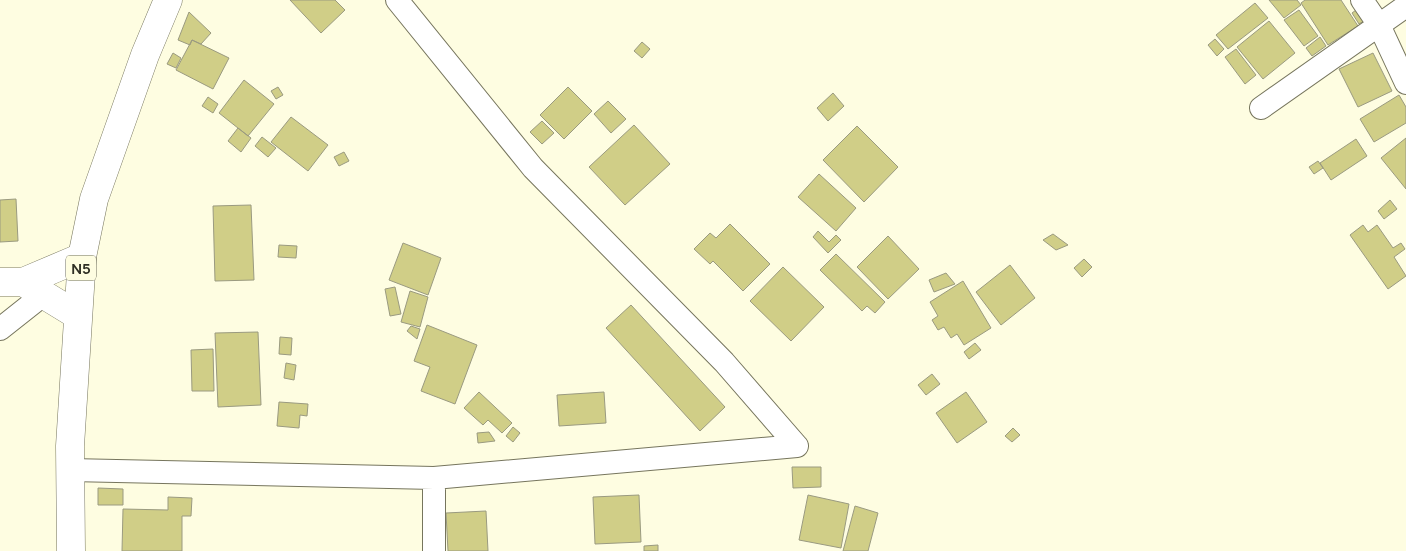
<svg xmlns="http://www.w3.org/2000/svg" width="1406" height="551" viewBox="0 0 1406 551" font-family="Manrope,sans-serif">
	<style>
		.building { fill: #d0ce87; stroke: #9a9a80 }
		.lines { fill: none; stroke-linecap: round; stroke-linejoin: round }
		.street-casing { stroke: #76755d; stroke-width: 24 }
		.secondary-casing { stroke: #76755d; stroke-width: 29 }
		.highway-casing { stroke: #76755d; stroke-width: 29 }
		.street { stroke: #fff; stroke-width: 22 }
		.secondary { stroke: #fff; stroke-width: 28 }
		.highway { stroke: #fff; stroke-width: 28 }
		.labels { text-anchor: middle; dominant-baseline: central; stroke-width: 5; stroke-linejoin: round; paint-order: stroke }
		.shield { fill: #fefde1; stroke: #6d6d5d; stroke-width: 1 }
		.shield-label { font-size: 15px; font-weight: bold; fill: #2f2f24 }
	</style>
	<rect width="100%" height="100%" fill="#fefde1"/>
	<!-- building -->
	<path class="building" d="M290 0H335L345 10 321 33Z
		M1269 0H1297L1301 5 1284 18Z
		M1305 0H1341L1358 26 1328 45 1301 3Z
		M1255 3 1268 18 1228 49 1216 35Z
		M1360 7 1367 19 1359 24 1352 13Z
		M1299 10 1318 36 1304 46 1284 20Z
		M189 12 211 33 201 44 192 40 190 45 178 40Z
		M1269 21 1295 53 1263 79 1237 47Z
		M1320 37 1326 46 1312 56 1306 48Z
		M1215 39 1224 49 1217 56 1208 45Z
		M192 40 229 58 213 89 176 70Z
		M642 42 650 49 642 58 634 51Z
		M1236 49 1256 75 1245 84 1225 57Z
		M173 53 181 58 176 68 167 64Z
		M1373 53 1392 91 1358 107 1339 69Z
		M244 80 274 104 248 136 219 113Z
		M278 87 283 95 276 99 271 91Z
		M568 87 592 111 564 139 540 115Z
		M833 93 844 106 828 121 817 108Z
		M1399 95 1406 107V123L1374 142 1360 119Z
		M208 97 218 104 213 113 202 106Z
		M608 101 626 119 611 133 594 114Z
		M291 117 328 145 308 171 271 142Z
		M542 121 554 133 542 144 530 132Z
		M634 125 670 164 625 205 589 167Z
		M857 126 898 167 864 202 823 160Z
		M238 128 251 138 241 152 228 141Z
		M262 137 276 148 268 157 255 146Z
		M1406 138V189L1381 158Z
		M1356 139 1367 156 1331 180 1320 163Z
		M344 152 349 161 339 166 334 157Z
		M1318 161 1323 168 1314 174 1309 167Z
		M819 174 856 208 836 231 798 197Z
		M16 199 18 241 0 242V200Z
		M1390 200 1397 209 1384 219 1378 211Z
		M251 205 254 280 215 281 213 206Z
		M730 224 770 264 743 291 713 261 710 264 694 249 710 233 716 238Z
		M1363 225 1368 232 1377 225 1393 248 1401 243 1405 249 1394 257 1406 276 1388 289 1350 235Z
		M818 231 829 242 836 235 841 240 828 253 813 237Z
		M1053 234 1068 245 1056 250 1043 240Z
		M888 236 919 269 888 299 857 267Z
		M403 243 441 258 428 295 389 280Z
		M279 245 297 246 296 258 278 257Z
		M836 254 885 302 875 313 867 306 862 311 820 270Z
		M1084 259 1092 267 1082 277 1074 268Z
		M1010 265 1035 298 1001 325 976 292Z
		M783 267 824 307 791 341 750 301Z
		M946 273 955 284 934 292 929 280Z
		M963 281 991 328 964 345 957 334 951 338 944 327 938 330 932 320 938 316 930 302Z
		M395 287 401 314 390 316 385 289Z
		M410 291 428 297 420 327 401 322Z
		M631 305 725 407 700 431 606 328Z
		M427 325 477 345 455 404 421 391 430 367 414 361Z
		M411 326 420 329 417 339 407 331Z
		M258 332 261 405 218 407 215 333Z
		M280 337 292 338 291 355 279 354Z
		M975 343 981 350 969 359 964 352Z
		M213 349 214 391H192L191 350Z
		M286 363 296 365 294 380 284 378Z
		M932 374 940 384 926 395 918 385Z
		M479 392 512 423 502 433 488 420 483 425 464 408Z
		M604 392 606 423 559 426 557 395Z
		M966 392 987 422 957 443 936 413Z
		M279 402 308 404 307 416 300 415 299 428 277 426Z
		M513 427 520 433 513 442 506 436Z
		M1013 428 1020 435 1012 442 1005 436Z
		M489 432 495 441 478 443 477 433Z
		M792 467H821V487L793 488Z
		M98 488 123 489V505H98Z
		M639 495 641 542 595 544 593 497Z
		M808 495 849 504 841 548 799 540Z
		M168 497 192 498 191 516H182V551H122L123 509 168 510Z
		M855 506 878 513 868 551H843Z
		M486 511 488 551H448L446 513Z
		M658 545V551H644V546Z"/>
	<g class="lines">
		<defs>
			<path id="street" d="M397 0 533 168 724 362 797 446
				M1362 0 1379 25 1406 83
				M1261 108 1406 6
				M0 329 43 295
				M70 470 434 478 797 446
				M434 551V478"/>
			<path id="secondary" d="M0 282H23L82 257
				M23 282 77 315"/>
			<path id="highway" d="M71 551 70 446 82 257 94 199 145 55 168 0"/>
		</defs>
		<!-- street casing -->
		<use href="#street" class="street-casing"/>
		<!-- secondary casing -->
		<use href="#secondary" class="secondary-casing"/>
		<!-- highway casing -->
		<use href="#highway" class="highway-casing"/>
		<!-- street -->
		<use href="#street" class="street"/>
		<!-- secondary -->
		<use href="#secondary" class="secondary"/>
		<!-- highway -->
		<use href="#highway" class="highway"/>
	</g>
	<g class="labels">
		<!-- shield labels -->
		<rect class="shield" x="66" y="255.5" width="30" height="25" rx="4"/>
		<g class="shield-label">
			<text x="81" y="268">N5</text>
		</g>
	</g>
</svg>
